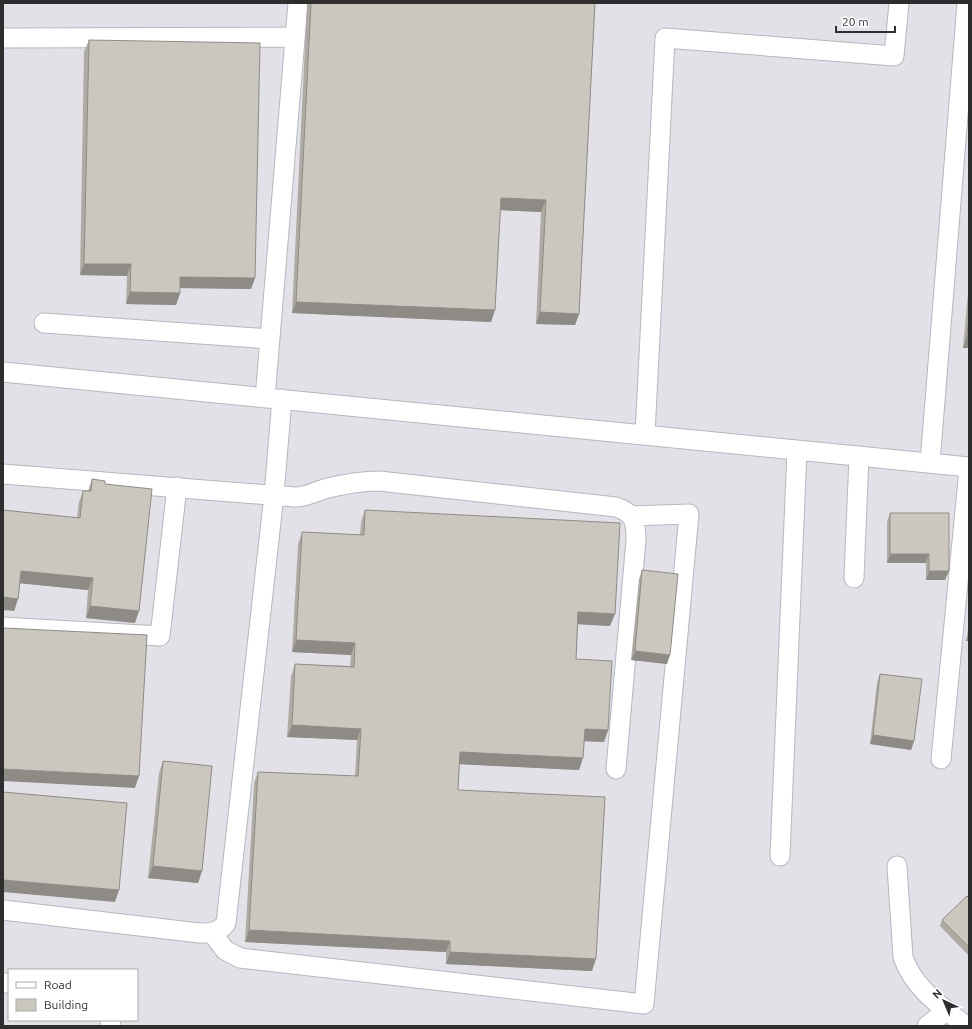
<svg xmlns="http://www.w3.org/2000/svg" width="972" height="1029" viewBox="0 0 972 1029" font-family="Ubuntu,sans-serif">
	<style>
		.industrial { fill: #e3e1e8; fill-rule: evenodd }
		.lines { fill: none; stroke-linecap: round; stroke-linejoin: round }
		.minor-casing { stroke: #b4b7c1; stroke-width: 21 }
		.minor { stroke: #fff; stroke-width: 19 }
		.wall { fill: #afaba4 }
		.shaded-wall { fill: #8e8b86 }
		.building { fill: #cbc7bf; stroke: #8e8b86 }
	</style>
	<rect width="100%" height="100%" fill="#efe9e1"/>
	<!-- industrial -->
	<path class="industrial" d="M3 3H969V1026H3ZM9 970H137V1020H9Z"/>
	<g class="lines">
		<defs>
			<path id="minor" d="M3 38 295 37
				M44 323 270 339
				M3 372 969 467
				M265 398 298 3
				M645 435 665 38 894 56 899 3
				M930 463 967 3
				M3 474 295 497C307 497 316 491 328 488 345 484 361 481 379 481L616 507C634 513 636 521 636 540L616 769
				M854 578 859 456
				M3 627 160 636 177 487
				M941 759 969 469
				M780 856 797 450
				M897 866 903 957C914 989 941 1006 966 1026
				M3 910 199 933C210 933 219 933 226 923L274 495 282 399
				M212 933 225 950 240 958 644 1004 689 514 631 516
				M3 983H9
				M110 1020 111 1026
				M927 1026 946 1011"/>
		</defs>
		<!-- minor casing -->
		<use href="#minor" class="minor-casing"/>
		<!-- minor -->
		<use href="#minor" class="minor"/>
	</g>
	<!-- wall -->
	<path class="wall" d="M307 3H595L579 314 575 325 536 324 541 212 500 210 495 310 491 322 292 313Z
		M89 40 255 278 251 289 180 288V293L176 305 126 304 127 276 80 275 84 52Z
		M969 282V348H963Z
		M92 479 105 484 135 623 86 618 88 590 20 583 18 599 14 611 3 510 77 518 79 502 83 491H88Z
		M365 510 610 626 578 624 576 659 608 730 604 742 584 741 579 770 459 764 458 790 592 971 446 964V952L245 942 254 783 258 772 355 776 357 740 287 737 291 676 295 664 350 666 351 655 292 652 298 544 302 532 360 535 361 522Z
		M890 513H949L945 580H926V563H887V522Z
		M642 570 667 664 631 660 639 579Z
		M969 623V641H966Z
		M880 674 914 741 911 750 870 744 877 683Z
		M163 761 202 871 198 883 148 878 159 773Z
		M969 898V956L940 926 942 920Z"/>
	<!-- shaded-wall -->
	<path class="shaded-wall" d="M501 198 546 200 541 212 496 210Z
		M84 264H131L127 276 80 275Z
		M180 277 255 278 251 289 176 288Z
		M130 292 180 293 176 305 126 304Z
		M296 302 495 310 491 322 292 313Z
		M540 312 579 314 575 325 536 324Z
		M967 336H969V348H963Z
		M890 554H929L926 563H887Z
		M21 571 93 578 88 590 17 583Z
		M929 571H949L945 580H926Z
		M3 597 18 599 14 611 3 610Z
		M90 606 139 611 135 623 86 618Z
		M578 612 615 614 610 626 574 624Z
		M969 634V641H966Z
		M296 640 355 643 351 655 292 652Z
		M635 651 670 655 667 664 631 660Z
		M292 725 361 729 357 740 287 737Z
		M585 729 608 730 604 742 581 741Z
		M873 735 914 741 911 750 870 744Z
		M460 752 583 758 579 770 456 764Z
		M3 769 139 776 135 788 3 781Z
		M153 866 202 871 198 883 148 878Z
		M3 880 119 890 115 902 3 892Z
		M249 930 450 941 446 952 245 942Z
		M450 952 596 959 592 971 446 964Z"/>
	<!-- building -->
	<path class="building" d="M311 3H595L579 314 540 312 546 200 501 198 495 310 296 302Z
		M89 40 260 43 255 278 180 277V293L130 292 131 264H84Z
		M969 318V336H967Z
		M92 479 105 481V484L152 489 139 611 90 606 93 578 21 571 18 599 3 597V510L80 518 83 491H91Z
		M365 510 620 523 615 614 578 612 576 659 612 661 608 730 585 729 583 758 460 752 458 790 605 797 596 959 450 952V941L249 930 258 772 358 776 361 729 292 725 295 664 354 667 355 643 296 640 302 532 364 535Z
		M890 513H949V571H929V554H890Z
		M642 570 678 574 670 655 635 651Z
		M3 628 147 635 139 776 3 769Z
		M880 674 922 679 914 741 873 735Z
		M163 761 212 766 202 871 153 866Z
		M3 792 127 803 119 890 3 880Z
		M967 896 969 898V947L942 920Z"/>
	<!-- border -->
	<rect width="972" height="1029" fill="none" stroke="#2e2e2e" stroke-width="8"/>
	<!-- legend -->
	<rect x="8" y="969" width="130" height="52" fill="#ffffff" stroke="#ababab"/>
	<rect x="16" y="982" width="20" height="6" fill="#ffffff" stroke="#ababab"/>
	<text x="44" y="989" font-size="12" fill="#2e2e2e">Road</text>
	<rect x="16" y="999" width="20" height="12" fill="#cbc7bf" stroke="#ababab"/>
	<text x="44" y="1009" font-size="12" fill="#2e2e2e">Building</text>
	<!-- north arrow -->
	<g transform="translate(944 1001) rotate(316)" stroke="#ffffff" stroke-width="3" paint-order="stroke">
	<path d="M0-3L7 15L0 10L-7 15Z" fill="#2e2e2e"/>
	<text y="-6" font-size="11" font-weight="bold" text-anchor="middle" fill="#2e2e2e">N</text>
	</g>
	<!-- scale -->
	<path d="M836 26v6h59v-6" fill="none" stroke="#2e2e2e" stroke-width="2"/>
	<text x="842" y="26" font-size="12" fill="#2e2e2e" stroke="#ffffff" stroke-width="3" paint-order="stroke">20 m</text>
</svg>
